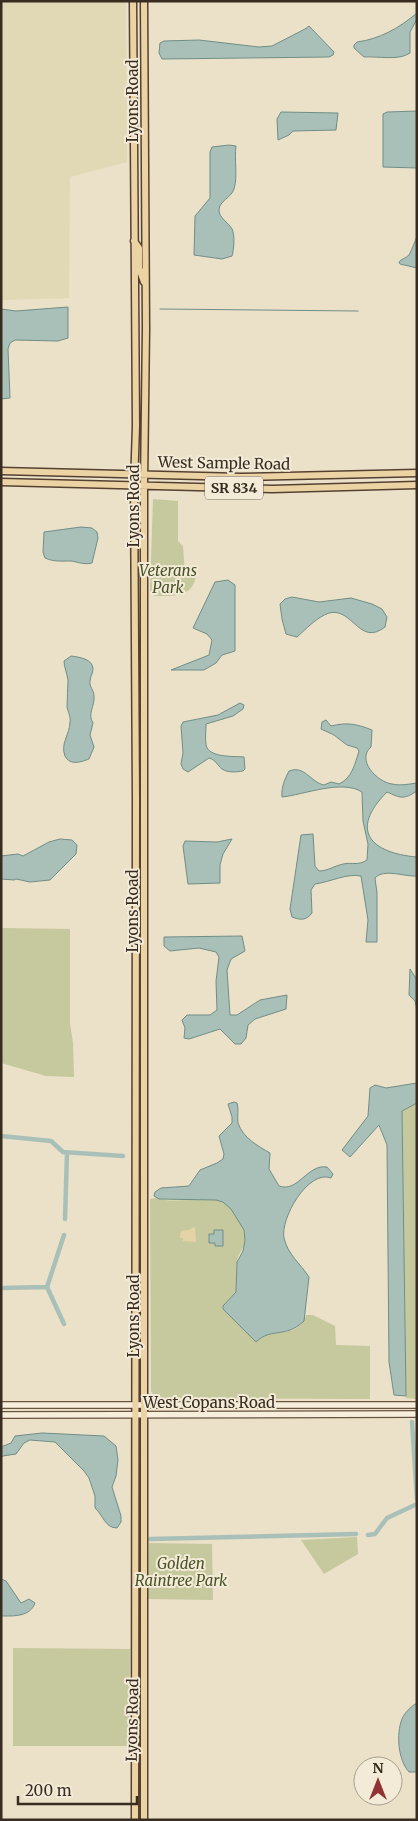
<svg xmlns="http://www.w3.org/2000/svg" width="418" height="1821" viewBox="0 0 418 1821" font-family="Merriweather,serif">
	<style>
		.farmland { fill: #e1d9b6 }
		.green { fill: #c5c99d }
		.sand { fill: #e5d3a8 }
		.water { fill: #a9c0b9; stroke: #708e86 }
		.lines { fill: none; stroke-linecap: round; stroke-linejoin: round }
		.stream { stroke: #708e86; stroke-width: 1 }
		.canal { stroke: #a9c0b9; stroke-width: 4.5 }
		.secondary-casing { stroke: #685441; stroke-width: 8 }
		.primary-casing { stroke: #554132; stroke-width: 9 }
		.secondary { stroke: #f7eedb; stroke-width: 5.5 }
		.primary { stroke: #ebd3a3; stroke-width: 6 }
		.labels { text-anchor: middle; dominant-baseline: central; stroke-width: 4; stroke-linejoin: round; paint-order: stroke }
		.shield { fill: #f3ebd7; stroke: #706558; stroke-width: 1 }
		.shield-label { font-size: 14px; font-weight: bold; fill: #382c21 }
		.street-label { font-size: 15px; fill: #382c21; stroke: #f3ebd7 }
		.park-label { font-size: 15px; font-style: italic; fill: #495329; stroke: #f3ebd7 }
	</style>
	<rect width="100%" height="100%" fill="#ebe0c8"/>
	<!-- farmland -->
	<path class="farmland" d="M1 1H126L127 162 70 177 69 298 1 300Z"/>
	<!-- green -->
	<path class="green" d="M153 499 178 501V541L183 546 185 574 196 576C192 598 173 596 155 596L151 594 150 591Z
		M1 928 70 929V1023L73 1043 74 1077 46 1076 1 1063Z
		M417 1102V1399L406 1398 402 1111Z
		M156 1198C171 1203 190 1199 206 1199 213 1199 220 1200 225 1203 235 1210 246 1227 245 1240 245 1248 238 1253 237 1261 235 1271 237 1282 236 1292L223 1306 256 1342C258 1340 259 1338 261 1337 274 1328 298 1339 306 1315H313L335 1326 336 1345 370 1346V1399L155 1398 151 1391 150 1199Z
		M357 1537 358 1554 324 1574 301 1540Z
		M149 1543 212 1544 213 1600 148 1599Z
		M13 1648 130 1649 129 1746H13Z"/>
	<!-- sand -->
	<path class="sand" d="M195 1227 196 1242 183 1241V1238H180L181 1231 188 1230Z"/>
	<!-- water -->
	<path class="water" d="M417 13V19L410 32V53C399 61 377 56 364 57L354 48V45L357 42C380 39 399 28 417 13Z
		M309 26 334 52 333 55 329 57 162 59 159 53 160 43 164 41 199 40 259 47 272 46 305 29Z
		M417 111V168L383 167V114L387 112Z
		M281 112 338 113 336 130 293 131 289 135 278 140 277 119Z
		M229 145 236 146C234 160 238 176 234 189 231 198 219 201 219 210 219 218 228 222 232 229 235 235 234 249 232 256L222 259 194 255 195 216 210 198V152L212 147Z
		M417 236V268L400 264 399 262C402 258 405 259 409 255 410 254 416 239 417 236Z
		M68 307V338L58 341 15 340 10 343 8 349 10 398 1 399V309L16 311Z
		M81 527 92 528 97 532 98 538 92 563C84 565 78 562 71 561 61 561 54 562 45 558L43 552 44 532Z
		M228 580 235 585V651L222 655 216 663 204 670H171L209 655 212 640 207 634 193 628 215 582Z
		M292 597 319 602 351 598 372 604 382 609 387 617 385 627C359 647 353 607 329 613 317 617 306 629 297 637L286 634 282 619 280 604 285 599Z
		M71 656C79 657 93 659 93 669 93 673 90 677 90 681 89 687 94 690 94 696 95 706 87 714 93 723L90 735 94 747 89 759C81 762 70 766 65 756 60 744 70 734 70 722 71 717 68 712 67 707 67 698 68 689 68 680 67 673 64 667 64 661Z
		M240 703 244 705 243 709 233 716 206 724C206 730 205 738 206 745 209 758 233 756 244 757L245 769 243 771C236 772 228 773 222 769 217 765 216 760 209 758L188 772 183 769 181 764 183 753 181 726 183 722 218 715Z
		M326 720 331 726C347 722 357 724 372 730L371 747C356 760 377 782 392 784 401 786 409 784 417 783V791C403 800 401 798 387 792 349 830 370 853 417 857V876C405 877 384 868 375 878L377 893V942H366L368 920 361 876C347 873 330 882 315 884L311 890 312 913C306 921 300 920 292 917L290 909 301 835 313 834 315 866 319 871C328 871 334 866 343 864 352 862 358 866 367 860L368 844 363 821 362 792C342 779 303 795 282 797 281 787 285 779 289 771 305 765 310 782 324 785L331 782 339 784C352 778 355 764 359 751L357 748 347 745 334 735 321 729 322 722Z
		M60 839 72 840 77 845 76 854 50 880 30 882 16 879 14 880 1 879V856L18 854 23 856 49 842Z
		M232 839 223 854 220 865V883L188 884 183 846 185 841 217 842Z
		M242 936 245 951 231 959 227 970 230 1015H237L260 1000 287 995 286 1009 255 1019 248 1025 246 1038 241 1044H235L220 1029 189 1039 184 1038 185 1028 182 1020 187 1015H210L217 1010 216 981 219 957 216 952 199 948 170 951 164 946V937Z
		M410 969 417 980V1010L415 1001 409 995Z
		M417 1083V1103L402 1111 406 1396 394 1395 389 1362 387 1145 379 1125 350 1157 342 1150 368 1116 370 1088 375 1085 386 1088Z
		M234 1102 237 1103C239 1109 237 1116 238 1123 243 1138 258 1146 270 1153L269 1169 279 1186C298 1193 307 1164 327 1167L333 1174 331 1178C308 1169 280 1219 284 1238 288 1255 300 1263 309 1277L304 1321C285 1339 271 1327 256 1342L223 1309V1306L236 1292 237 1262 243 1251 245 1240 244 1230 231 1209 223 1202 216 1200 159 1199 154 1196 155 1192 161 1188 189 1186 200 1170 217 1163 223 1159 224 1154 219 1136 232 1123V1117L228 1104Z
		M214 1230H223V1246H215V1243H209V1234H214Z
		M42 1433 104 1436 116 1446 118 1460 116 1476 112 1487 121 1516V1522L117 1528C105 1528 103 1515 95 1508V1496L89 1478 84 1471 55 1442 30 1440 24 1443 16 1454 3 1456 1 1458V1447L11 1443 15 1436Z
		M1 1579 6 1581 21 1603 29 1599 35 1603C30 1617 14 1616 1 1616Z
		M415 1704H417V1772H409C398 1760 396 1734 402 1719 405 1712 410 1708 415 1704Z"/>
	<g class="lines">
		<!-- stream -->
		<path class="stream" d="M160 309 358 311"/>
		<!-- canal -->
		<path class="canal" d="M1 1136 51 1141 63 1152 123 1156
			M65 1219 67 1153
			M47 1287 64 1235
			M1 1288 47 1287 64 1324
			M412 1422 417 1499
			M368 1535 375 1534 387 1518 417 1504
			M150 1539 356 1534"/>
		<defs>
			<path id="secondary" d="M1 1405H417
				M1 1415 417 1414"/>
			<path id="primary" d="M133 1 136 426 134 485 136 799 135 1820
				M144 1 146 328 144 486V1820
				M134 241 139 248V268L144 282
				M1 471 241 477 417 473
				M1 482 272 489 417 485"/>
		</defs>
		<!-- secondary casing -->
		<use href="#secondary" class="secondary-casing"/>
		<!-- primary casing -->
		<use href="#primary" class="primary-casing"/>
		<!-- secondary -->
		<use href="#secondary" class="secondary"/>
		<!-- primary -->
		<use href="#primary" class="primary"/>
	</g>
	<g class="labels">
		<!-- shield labels -->
		<rect class="shield" x="205" y="476.5" width="58" height="23" rx="4"/>
		<g class="shield-label">
			<text x="234" y="488">SR 834</text>
		</g>
		<!-- street labels -->
		<g class="street-label">
			<text transform="translate(132 101) rotate(-90)">Lyons Road</text>
			<text transform="translate(224 463) rotate(1)">West Sample Road</text>
			<text transform="translate(133 506) rotate(-90)">Lyons Road</text>
			<text transform="translate(132 911) rotate(-90)">Lyons Road</text>
			<text transform="translate(133 1316) rotate(-90)">Lyons Road</text>
			<text x="209" y="1402">West Copans Road</text>
			<text transform="translate(132 1720) rotate(-89)">Lyons Road</text>
		</g>
		<!-- park labels -->
		<g class="park-label">
			<text x="168" y="570">Veterans<tspan x="168" dy="17">Park</tspan></text>
			<text x="181" y="1563">Golden<tspan x="181" dy="17">Raintree Park</tspan></text>
		</g>
	</g>
	<!-- border -->
	<rect width="418" height="1821" fill="none" stroke="#382c21" stroke-width="5"/>
	<!-- north arrow -->
	<g transform="translate(378 1781)"><circle r="24" fill="#f3ebd7" stroke="#a89f8e"/>
	<path d="M0-4L9 19L0 12L-9 19Z" fill="#913335"/>
	<text y="-8" font-size="14" font-weight="bold" text-anchor="middle" fill="#382c21">N</text>
	</g>
	<!-- scale -->
	<path d="M18 1796v8h119v-8" fill="none" stroke="#382c21" stroke-width="2.5"/>
	<text x="25" y="1796" font-size="15" fill="#382c21" stroke="#f3ebd7" stroke-width="4" paint-order="stroke">200 m</text>
</svg>
